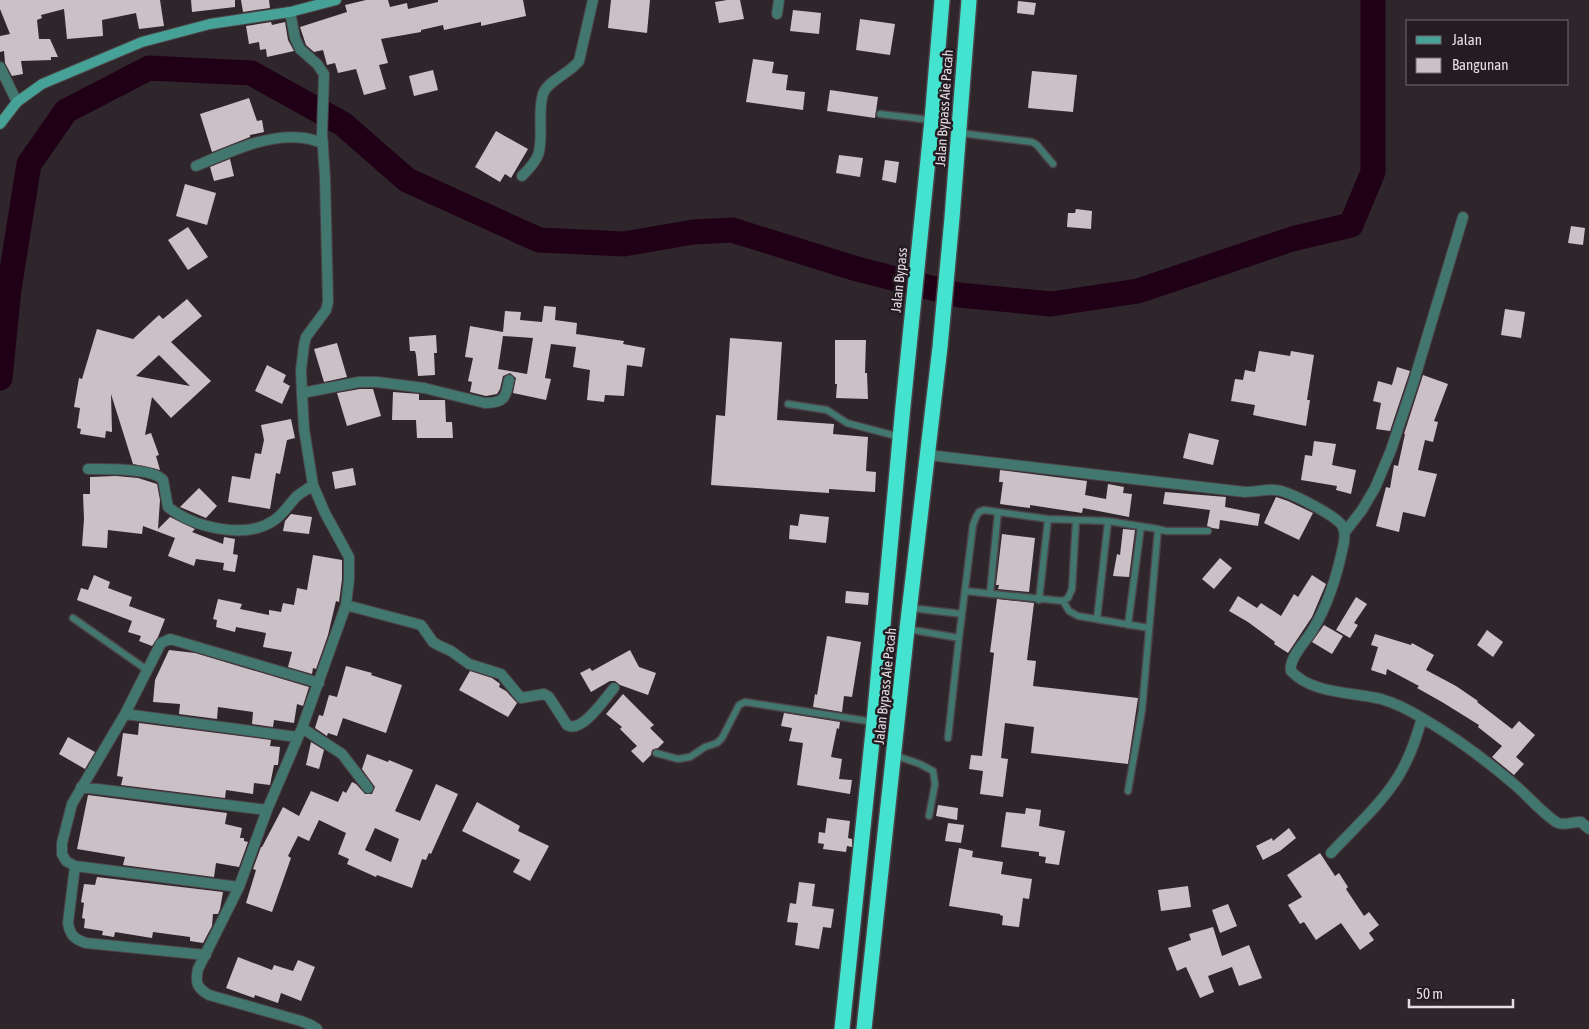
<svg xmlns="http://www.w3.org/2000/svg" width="1589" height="1029" viewBox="0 0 1589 1029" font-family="'Asap Condensed',sans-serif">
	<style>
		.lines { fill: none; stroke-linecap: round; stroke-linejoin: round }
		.river { stroke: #200016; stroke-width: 25 }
		.building { fill: #ccc0c7; fill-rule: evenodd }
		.lane-casing { stroke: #4c4348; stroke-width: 9 }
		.street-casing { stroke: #4c4348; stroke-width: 12 }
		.secondary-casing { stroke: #4c4348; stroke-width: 12 }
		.highway-casing { stroke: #4c4348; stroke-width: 18 }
		.lane { stroke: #41776e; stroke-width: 6 }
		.street { stroke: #41776e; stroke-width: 10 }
		.secondary { stroke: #46a296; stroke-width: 10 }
		.highway { stroke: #44e3cf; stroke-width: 15 }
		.labels { text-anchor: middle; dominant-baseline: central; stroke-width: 5; stroke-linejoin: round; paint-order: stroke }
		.street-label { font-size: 14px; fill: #e4dee2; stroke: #251c22 }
	</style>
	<rect width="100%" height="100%" fill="#2f262b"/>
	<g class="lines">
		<!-- river -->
		<path class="river" d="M0 378 9 289 29 164 66 111 149 68 251 73 343 124 407 180 539 240 624 244 693 232 732 230 857 269 959 295 1051 304 1138 291 1292 239 1351 225 1373 172V0"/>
	</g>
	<!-- building -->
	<path class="building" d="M0 0H160L164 26 139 29 136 13 102 20 103 36 67 39 64 9 41 15 42 18 37 20 39 39H50L58 57H51V60L21 61 23 74 12 76 5 63 4 51 0 52V36L10 34 0 9Z
		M191 0H235V7L192 12Z
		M241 0H269L270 8 243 12Z
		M366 0H388L390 7 407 3 408 9 438 2V0H523L526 16 481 26V22L444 30 443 25 421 30V32L381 39 388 63 379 65 386 89 364 95 356 69 338 73 335 63 327 65 323 50 314 52 306 45 300 27 347 12 345 5Z
		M611 0H650L647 33 608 28Z
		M727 0H740L744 19 719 23 715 2Z
		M1018 1 1036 3 1034 15 1017 13Z
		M793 10 821 13 819 34 790 31Z
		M860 19 895 24 890 55 856 50Z
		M271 22 272 25 285 22 288 40 294 51 267 57 266 49 260 50 259 42 249 44 246 26Z
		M753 59 774 62 772 73 788 75 786 90 805 92 803 110 746 102Z
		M433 70 438 90 414 96 409 76Z
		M1032 71 1077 75 1073 112 1028 108Z
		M830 90 878 97 875 118 827 111Z
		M249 98 257 121 262 120 264 132 250 135V137L212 152 200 114Z
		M496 131 528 149 511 178 505 174 500 182 475 167Z
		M839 155 863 158 860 177 836 173Z
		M230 159 234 176 214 181 210 167Z
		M885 160 899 162 896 183 882 180Z
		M185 184 216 193 207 225 176 216Z
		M1076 209 1092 211 1091 229 1067 227 1068 213H1075Z
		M1571 226 1585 228 1583 245 1568 243Z
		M188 227 208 257 188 270 168 240Z
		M187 299 202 316 171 342 211 381 171 418 152 397 145 435 151 433 159 455 156 456 160 470 133 464 111 394 112 432 106 431 105 438 80 434 81 429 77 428 80 408 74 407 79 378 82 379 97 329 133 339 159 315 163 319ZM159 355 190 386 136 376Z
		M544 306 556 307 555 320 577 323 576 334 624 341 623 344 645 348 642 367 627 365 624 396 605 395 604 402 587 400 590 370 573 367 576 347 551 344 545 378 551 379 546 400 513 393 516 378 510 373 503 376 500 389 497 394 486 396 470 392 472 382 468 381 473 358 465 357 470 326 503 332 505 311 521 312 520 320 542 322ZM503 336 533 338 527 374 498 369Z
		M1505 309 1525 312 1521 338 1501 335Z
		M436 335 437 353H434L435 375 418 376 416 355 415 351H410L409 337Z
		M730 338 782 342 777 420 834 424 833 434 868 437 866 471 876 472 875 492 829 489V493L711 485 716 415 725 416Z
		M835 340H866L865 373H867L868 399 836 398 837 384H835Z
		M337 343 347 377 324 382 314 349Z
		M1259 351 1290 356 1291 351 1314 355 1307 400H1310L1306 426 1253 415 1255 405 1231 401 1235 379 1243 380 1245 370 1255 372Z
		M267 365 286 375 283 382 290 386 282 404 255 391Z
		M1397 367 1410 371 1390 431 1376 429 1381 403 1373 401 1378 381 1392 385Z
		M1423 375 1448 384 1434 421 1438 422 1433 442 1425 440 1418 470 1437 474 1425 517 1403 512 1399 532 1376 526 1386 487 1390 488 1394 465 1398 466 1405 434H1404Z
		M360 389H373L381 416 347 426 337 393Z
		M393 392 419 394V400H445L446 422H452L453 438H417L416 420H392Z
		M291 419 295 438 287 440 280 474 276 473 270 509 228 502 232 476 250 479 255 453 261 454 264 440 261 425Z
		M1189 433 1219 440 1213 465 1183 458Z
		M1314 441 1336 444 1332 465 1356 470 1351 494 1336 490 1337 486 1301 480 1305 455 1312 456Z
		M353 468 356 485 335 489 332 472Z
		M1000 470 1087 481 1085 495 1106 499 1108 484 1124 487 1123 493 1132 494 1129 517 1083 508 1082 513 1030 505V508L1000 504 1003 482H999Z
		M116 476 138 478 157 484 160 500 158 529 170 517 195 529 192 532 223 544 224 537 235 539 233 554 238 555 235 572 223 570 224 563 196 559 194 566 168 556 175 538 143 526 142 534 108 530 107 548 82 546 84 519 83 494H90V477Z
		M199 488 217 506 206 518 180 507Z
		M1165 492 1226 497 1225 507 1260 514 1258 526 1220 520 1219 529 1212 528 1207 526 1210 510 1163 504Z
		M1276 497 1288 501 1313 513 1299 540 1264 523Z
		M291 514 312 517 309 534 283 531 285 521Z
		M800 514 829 517 826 543 789 539 790 525 798 526Z
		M1123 529 1135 530 1129 577 1113 576 1117 554 1120 555Z
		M1002 534 1035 538 1029 592 998 589 999 585H996Z
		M313 555 342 560V579L339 602 336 601 328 635 316 669 313 668 312 674 288 667 292 652 263 647 266 633 236 627 235 632 216 627 217 620 213 619 218 599 242 604 240 609 269 615V610L281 612 283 603 294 605 297 588 307 590Z
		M1220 558 1232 568 1214 589 1202 579Z
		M94 575 110 582 108 588 132 597 129 606 165 619 158 637 152 646 139 641 141 636 128 632 132 621 77 600 81 588 88 590Z
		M1312 575 1326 584 1312 617 1288 653 1274 644 1275 642 1248 622 1229 611 1238 596 1257 608 1261 603 1281 616 1294 594 1298 597Z
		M846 591 869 593 868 605 845 603Z
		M1356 597 1367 604 1354 623 1358 625 1350 638 1336 630Z
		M997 599 1034 603 1027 660 1036 661 1033 686 1138 698 1128 764 1031 753 1034 727 1005 723 1001 758 1008 759 1003 797 980 794 983 771 969 769 971 755 982 756 994 653 990 652Z
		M1324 625 1343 636 1332 654 1312 642Z
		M1487 630 1503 642 1493 657 1477 645Z
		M1375 634 1411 645 1412 643 1434 655 1426 670 1456 686 1478 701 1477 702 1512 729 1519 721 1535 735 1516 757 1524 764 1514 775 1492 757 1502 746 1478 727 1479 725 1442 702 1417 688 1419 686 1387 669 1386 675 1371 670 1378 647 1371 645Z
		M827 636 861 642 852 697 844 696 842 712 813 707 815 694 817 695Z
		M169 650 195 653 309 687 303 706 297 704 294 723 274 720 273 727 252 724 253 712 218 707 217 719 179 714 180 704 153 702 155 680Z
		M630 650 639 667 656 673 648 695 620 685 615 681H610L591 692 580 673 590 668 592 671Z
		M346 666 372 673 371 675 402 685 386 733 343 718 337 736 328 733 327 736 315 728 319 715 323 716 329 695 337 697Z
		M470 671 492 678 499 683 500 684 499 687 506 691 517 703 508 717 459 690Z
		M623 694 654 725 650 728 664 742 658 748 652 750 651 755 643 763 631 751 637 746 620 729 622 727 606 714Z
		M784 713 840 722 839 729 837 728 831 757 842 759 839 779 852 780 850 794 797 785 803 743 789 741 792 728 781 726Z
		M139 723 271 740 270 746 280 747 278 765H274L270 785 254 783 253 794 226 790 225 798 121 785 123 777 117 776 123 733 138 735Z
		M68 737 95 752 85 769 59 754Z
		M311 742 324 750 319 769 306 765Z
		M367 754 388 762 389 760 413 770 395 811 420 821 436 784 458 794 431 854 429 853 426 860 422 859 412 888 377 875 376 877 347 864 349 859 338 854 346 833 319 820 309 841 298 836 288 856 291 858 272 912 246 903 256 870 253 869 261 847H262L283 807 299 816 311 791 338 802 343 791 346 793 352 782 356 784 365 794H372L375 787 362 769ZM375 828 399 839 391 862 365 850Z
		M88 795 227 813 225 824 242 828 240 838H244V841L248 842 239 867 216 863 214 877 123 865 125 857 77 849Z
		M477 802 520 826 518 831 549 846 530 881 513 872 520 860 462 831Z
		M938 805 958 808 957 820 936 816Z
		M1026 808 1041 810 1039 826 1065 831 1059 865 1045 863 1046 857 1039 856V852L1001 847 1006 812 1025 814Z
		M827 818 850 821 848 838 852 839V847L847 846 846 852 823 849 824 844 818 843 819 832 825 833Z
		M948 823 964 825 961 843 945 841Z
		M1289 828 1296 838 1280 851 1263 860 1256 846 1272 838 1273 841Z
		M959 848 973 851 972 857 1003 862 1001 874 1032 879 1029 899 1023 898 1019 927 1002 925 1003 916 1000 915V914L949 906Z
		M1320 853 1335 876 1339 873 1348 887 1346 889 1364 916 1369 912 1379 925 1369 933 1374 940 1360 950 1341 923 1316 940 1304 922 1300 924 1288 905 1302 897 1287 875Z
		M97 877 223 892 220 909 218 914H213L212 926 203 943 190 941V937L153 932 152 938 115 932 114 937 102 935 103 931 84 928 85 919 82 918 84 903 81 902 84 884 95 885Z
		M799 882 815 884 812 906 834 909 831 928 823 927 819 949 795 945 798 923 787 922 790 903 796 904Z
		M1188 886 1191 907 1161 911 1158 890Z
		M1228 904 1237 926 1220 933 1212 910Z
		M1213 927 1222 956 1249 945 1262 978 1239 986 1232 967 1208 976 1214 992 1200 998 1186 967 1177 971 1168 948 1191 940 1189 934Z
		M238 957 272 970 274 965 293 971 298 960 315 967 301 1001 281 993 278 1003 255 995 254 998 226 988Z"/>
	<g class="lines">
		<defs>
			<path id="lane" d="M880 114 931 120
				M960 133 1032 142 1037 145 1053 164
				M788 404 827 410 847 423 900 437
				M1158 529 1166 531H1208
				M965 591 1063 601 1068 598 1072 589 1076 520
				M990 594 998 512
				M1039 600 1048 519
				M1063 601 1069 611 1078 616 1149 628
				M911 608 962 614
				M73 618 147 670
				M1097 619 1108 521
				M1128 625 1141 526
				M907 629 959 638 973 525 976 517 979 512 984 510 1048 519 1108 521 1158 529 1142 710 1128 791
				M948 738 959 638
				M656 753 678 759 690 757 705 747 717 743 722 738 739 705 745 702 874 722
				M894 755 920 764 933 771 935 784 929 816"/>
			<path id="street" d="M290 12 295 38 300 49 317 64 324 74 322 134 325 177 328 302 326 310 306 337 304 345 301 370 302 393 304 429 313 485 325 513 349 557V579L346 605 302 728 267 810 239 887 198 969C195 983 197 988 209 995L301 1021 311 1025 317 1029
				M777 14 779 0
				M0 67 17 102
				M196 166C230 152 267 133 304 138 310 139 317 141 323 143
				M522 176C528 170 535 163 538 155 544 140 537 112 543 94 547 81 569 74 579 61L593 0
				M302 393 359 382H377L424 388 485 403C504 403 506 398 509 380
				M928 455 1245 492C1255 492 1266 489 1276 490 1289 491 1332 514 1341 524 1345 529 1345 535 1344 542 1338 572 1329 604 1312 631 1306 641 1288 659 1291 671 1312 694 1352 692 1381 699 1395 703 1409 710 1422 718 1455 737 1486 760 1515 785 1527 795 1546 817 1558 823 1566 826 1574 821 1581 822L1589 829
				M88 469C105 469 153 468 163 480L168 507C193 527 244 540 273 521 283 515 289 504 297 496 302 492 308 489 313 485
				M1345 532 1362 510 1375 488 1391 450 1413 384 1463 217
				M346 605 421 625 433 642 438 645 451 651 469 664 501 674 521 698 544 694 549 697 567 725C582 734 605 698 614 688
				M125 714 297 737
				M302 728 342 754 368 788
				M81 787 267 810
				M1331 853C1354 828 1388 798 1403 768 1412 752 1417 735 1422 718
				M75 866 239 887
				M206 955 86 943C74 939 70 935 68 923L75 866 66 861 62 854V843L72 804 125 714 161 643 170 639 177 641 319 683"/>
			<path id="secondary" d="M0 124 17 102 42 84 142 42 210 24 290 12 336 0"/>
			<path id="highway" d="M842 1029 874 722 903 406 932 120 942 0
				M864 1029 907 629 940 347 952 218 969 0"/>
		</defs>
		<!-- lane casing -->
		<use href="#lane" class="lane-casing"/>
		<!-- street casing -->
		<use href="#street" class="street-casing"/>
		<!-- secondary casing -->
		<use href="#secondary" class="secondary-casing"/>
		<!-- highway casing -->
		<use href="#highway" class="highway-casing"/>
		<!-- lane -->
		<use href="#lane" class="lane"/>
		<!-- street -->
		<use href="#street" class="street"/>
		<!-- secondary -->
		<use href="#secondary" class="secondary"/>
		<!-- highway -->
		<use href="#highway" class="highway"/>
	</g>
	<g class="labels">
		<!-- street labels -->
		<g class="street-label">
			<text transform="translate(944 108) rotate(-86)">Jalan Bypass Aie Pacah</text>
			<text transform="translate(899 280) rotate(-84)">Jalan Bypass</text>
			<text transform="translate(885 686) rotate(-84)">Jalan Bypass Aie Pacah</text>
		</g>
	</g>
	<!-- legend -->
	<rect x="1406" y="20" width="162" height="65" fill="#251c22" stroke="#716a6f"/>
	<rect x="1416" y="36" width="25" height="8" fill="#46a296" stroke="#716a6f"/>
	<text x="1452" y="45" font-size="15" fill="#e4dee2">Jalan</text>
	<rect x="1416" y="58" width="25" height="15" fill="#ccc0c7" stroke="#716a6f"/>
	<text x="1452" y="70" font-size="15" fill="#e4dee2">Bangunan</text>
	<!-- scale -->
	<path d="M1409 999v8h104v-8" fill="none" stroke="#e4dee2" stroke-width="2.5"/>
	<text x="1416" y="999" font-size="15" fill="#e4dee2" stroke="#251c22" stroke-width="4" paint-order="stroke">50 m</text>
</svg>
